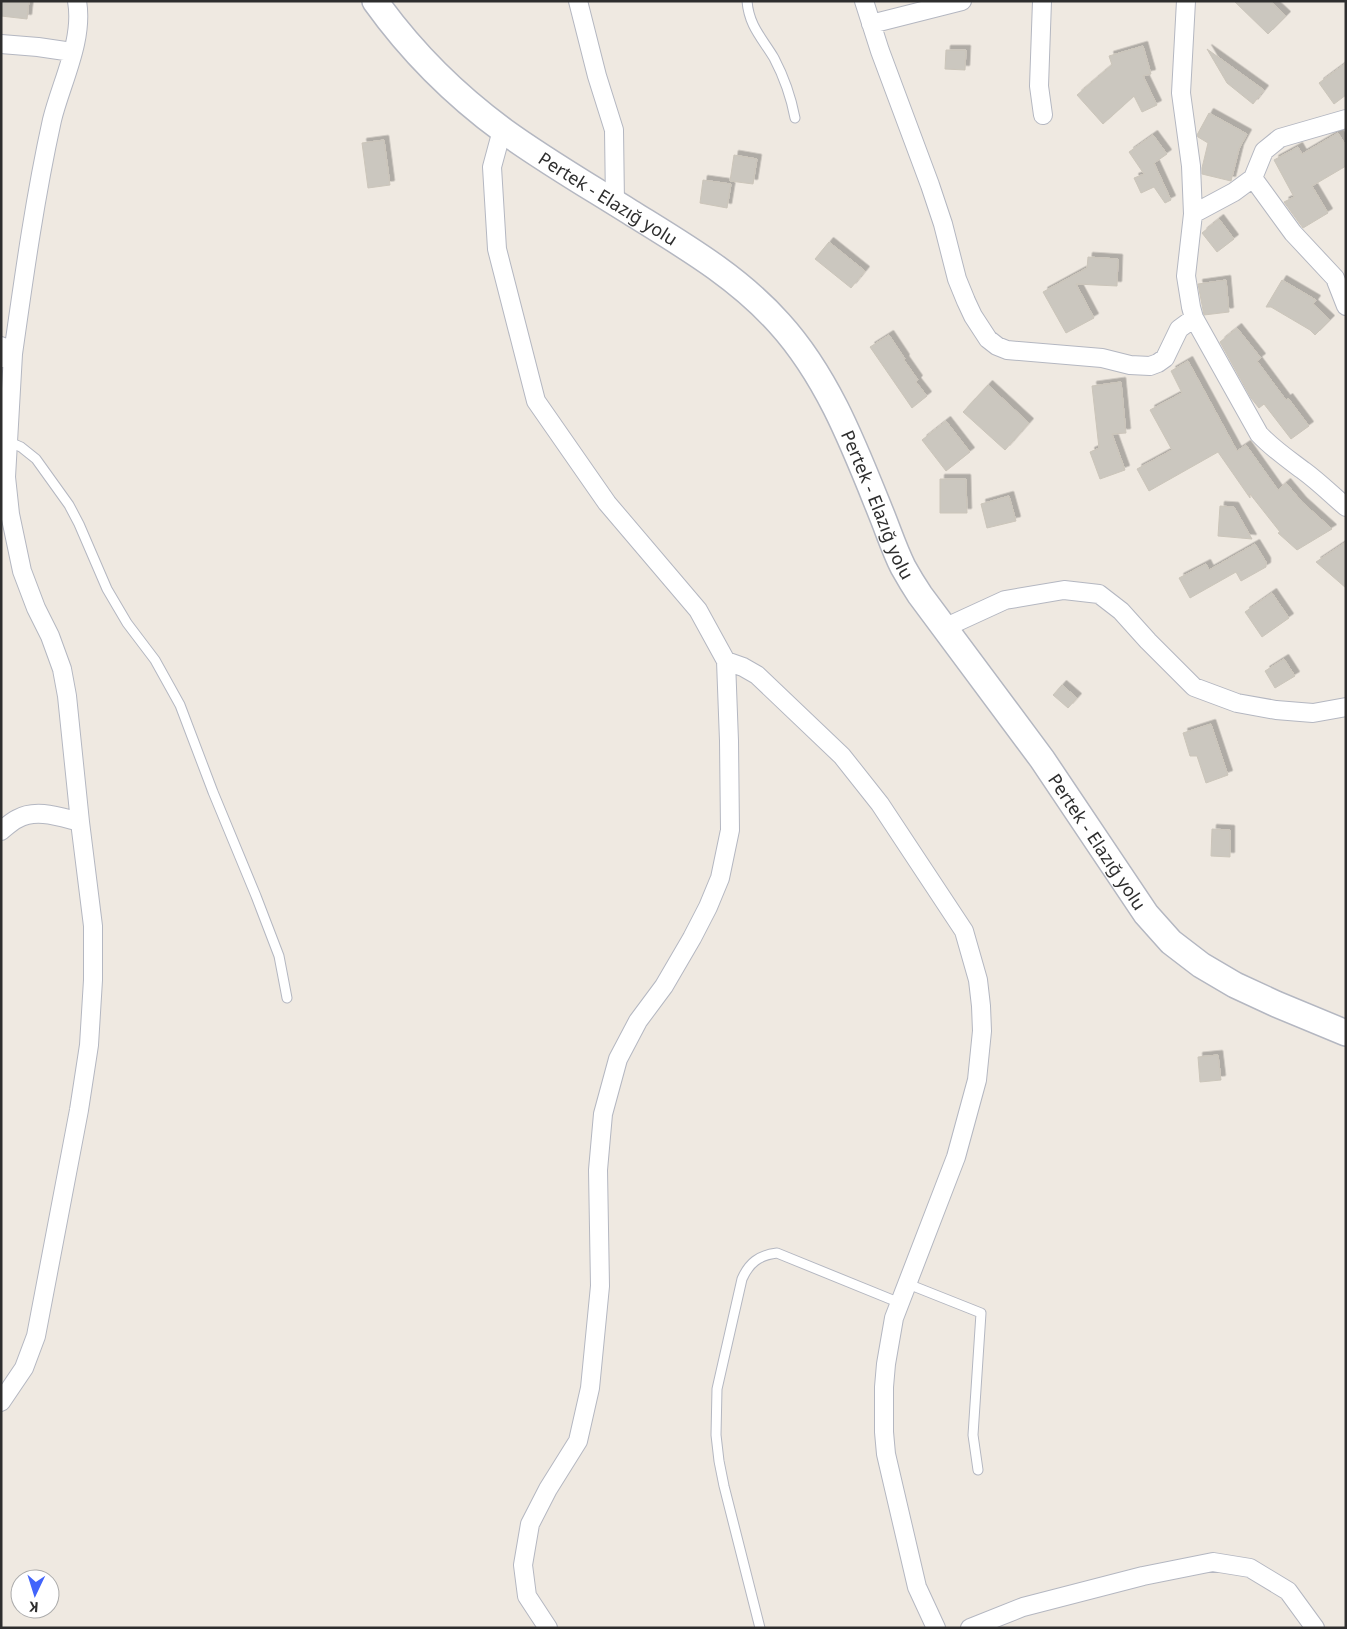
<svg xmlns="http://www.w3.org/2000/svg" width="1347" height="1629" viewBox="0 0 1347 1629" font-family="'Noto Sans',sans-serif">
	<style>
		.building { fill: #cbc7bf; stroke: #cbc5ba; filter: url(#shadow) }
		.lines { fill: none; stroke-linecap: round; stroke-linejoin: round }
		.service-casing { stroke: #b4b7c1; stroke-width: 11 }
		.minor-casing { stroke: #b4b7c1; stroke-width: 20 }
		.secondary-casing { stroke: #b4b7c1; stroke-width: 28 }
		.service { stroke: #fff; stroke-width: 9 }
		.minor { stroke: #fff; stroke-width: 18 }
		.secondary { stroke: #fff; stroke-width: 25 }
		.labels { text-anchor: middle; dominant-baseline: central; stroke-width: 4.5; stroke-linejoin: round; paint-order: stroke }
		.street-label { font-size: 18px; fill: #2e2e2e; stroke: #fff }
	</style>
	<defs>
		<filter id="shadow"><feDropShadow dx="4.5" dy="-4.5" stdDeviation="0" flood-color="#0004"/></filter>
	</defs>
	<rect width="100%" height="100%" fill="#efe9e1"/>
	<!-- building -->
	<path class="building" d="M1 1H29L27 19 1 16Z
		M1234 1H1270L1286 16 1268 34Z
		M1143 46 1151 74 1143 76 1157 105 1142 112 1134 96 1103 124 1077 95 1112 65 1109 56Z
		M1207 49 1264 90 1253 104 1227 83Z
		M946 50H966L965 70 945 69Z
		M1346 63V95L1334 104 1319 83Z
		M1209 113 1247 134 1239 149 1231 181 1202 174V168L1208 143 1198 137 1197 135Z
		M1338 133 1346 146V166L1312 186 1328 213 1303 228 1284 202 1294 197 1274 160 1298 147 1302 154Z
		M1153 135 1167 154 1154 163 1171 200 1165 203 1154 187 1141 193 1134 178 1144 174 1129 152Z
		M384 140 390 185 368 188 362 143Z
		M734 155 757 159 753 184 730 181Z
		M703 180 731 184 727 208 700 203Z
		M1219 219 1234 239 1217 252 1202 233Z
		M829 242 865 271 851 288 815 259Z
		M1088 257 1118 259 1117 286 1076 284 1094 318 1066 333 1043 292 1087 268Z
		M1226 280 1229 312 1204 315 1198 284Z
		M1282 280 1316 300 1313 304 1330 320 1315 335 1310 330 1271 307H1266Z
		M1237 328 1261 358 1257 361 1286 400 1288 398 1309 426 1291 439 1264 404 1259 408 1251 398 1220 342Z
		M889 335 905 359 904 360 918 380 916 382 927 396 912 408 870 347Z
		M1188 361 1237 451 1246 445 1278 490 1286 483 1302 502 1332 529 1297 550 1278 533 1280 532 1250 494V498L1218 452 1149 491 1137 469 1172 450 1150 410 1182 393 1171 371Z
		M1121 382 1126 433 1112 434 1125 470 1100 479 1090 452 1099 448 1092 386Z
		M988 385 1029 423 1005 450 963 412Z
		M946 421 970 452 946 471 922 440Z
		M940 479H966L967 513H940Z
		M1009 496 1016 521 987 528 981 504Z
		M1220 506 1234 507 1252 539 1218 536Z
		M1346 542V588L1316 562Z
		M1255 544 1266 562V567L1241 581 1236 572 1190 598 1179 578 1206 564 1209 570Z
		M1272 593 1289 618 1262 637 1245 612Z
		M1284 659 1295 676 1275 688 1265 671Z
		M1062 685 1077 698 1068 708 1053 695Z
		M1211 724 1228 775 1206 783 1197 756H1190L1183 733Z
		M1212 829 1230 830V857L1211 856Z
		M1218 1055 1221 1080 1200 1082 1198 1057Z"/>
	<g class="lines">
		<defs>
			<path id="service" d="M747 1C749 26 762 38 774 58 784 77 791 97 795 118
				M7 441 21 447 36 459 69 505 79 524 107 589 127 623 155 660 180 705 213 792 256 896 279 956 287 998
				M908 1284 981 1313 973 1435 978 1470
				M760 1628 724 1486 719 1461 716 1435 717 1389 742 1279C749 1263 759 1255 777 1253L900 1303"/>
			<path id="minor" d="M578 1 597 76 614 130 615 203
				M864 1 880 51 930 185 943 224 957 279 966 301 973 316 988 339 997 346 1007 350 1102 358 1130 365 1150 366 1158 363 1165 358 1179 329 1194 318
				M1042 1 1039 86 1043 115
				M1186 1 1181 93 1191 166 1193 214 1186 276 1191 307 1194 318 1259 434C1273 449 1288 459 1304 471 1319 482 1332 495 1346 507
				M871 24 962 1
				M1 44 38 47 72 52
				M502 130 492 167 497 249 536 401 607 503 698 610 726 661 729 741 730 830 720 878 708 907 692 938 664 986 638 1021 618 1059 603 1114 598 1170 600 1286 590 1388 578 1441 548 1489 530 1524 523 1565 527 1596 548 1628
				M1253 178 1293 233 1335 278 1346 306
				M1193 214 1234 192 1253 178 1264 151 1280 138 1346 119
				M1 346 13 354 6 477 10 514 22 571 36 608 50 636 62 669 67 696 80 822 93 926V980L89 1045 79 1110 36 1336 24 1368 1 1402
				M4 358 13 354C24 276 35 197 52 120 61 83 84 40 77 1
				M944 628 1005 600 1064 590 1099 594 1121 611 1148 641 1194 687 1237 703 1276 710 1313 713 1346 707
				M726 661 743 667 757 675 842 756 880 804 964 931 978 980 981 1006 982 1031 977 1080 956 1157 894 1318 886 1364 884 1387V1432L886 1454 917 1587 936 1628
				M1 831C6 827 11 822 17 819 36 808 60 817 80 822
				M970 1628 1023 1607 1143 1576 1213 1562 1250 1568 1288 1591 1315 1628"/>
			<g id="secondary">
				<path id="s1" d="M375 1C410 50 455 95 504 131 544 160 587 185 630 212 683 245 737 276 779 323 828 377 854 446 881 513 888 530 894 549 903 567 908 576 914 586 920 595L1042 759 1146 914 1171 942 1201 965 1235 985 1276 1004 1346 1033"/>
			</g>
		</defs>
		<!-- service casing -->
		<use href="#service" class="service-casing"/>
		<!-- minor casing -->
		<use href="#minor" class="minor-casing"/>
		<!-- secondary casing -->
		<use href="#secondary" class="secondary-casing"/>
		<!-- service -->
		<use href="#service" class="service"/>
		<!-- minor -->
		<use href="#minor" class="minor"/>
		<!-- secondary -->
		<use href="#secondary" class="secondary"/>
	</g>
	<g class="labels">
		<!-- street labels -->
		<g class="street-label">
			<text stroke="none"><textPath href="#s1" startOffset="308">Pertek - Elazığ yolu</textPath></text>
			<text stroke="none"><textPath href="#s1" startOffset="728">Pertek - Elazığ yolu</textPath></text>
			<text stroke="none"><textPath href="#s1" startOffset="1132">Pertek - Elazığ yolu</textPath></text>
		</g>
	</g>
	<!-- border -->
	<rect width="1347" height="1629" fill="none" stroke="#2e2e2e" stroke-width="5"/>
	<!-- north arrow -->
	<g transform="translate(35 1594) rotate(184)"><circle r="24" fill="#ffffff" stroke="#ababab"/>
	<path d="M0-4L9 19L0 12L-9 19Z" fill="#4264fb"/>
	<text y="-8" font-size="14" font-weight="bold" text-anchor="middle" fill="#2e2e2e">K</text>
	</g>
</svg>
